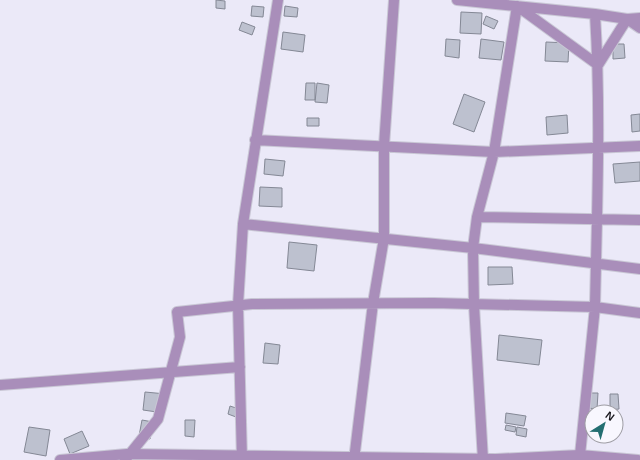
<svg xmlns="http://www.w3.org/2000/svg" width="640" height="460" viewBox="0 0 640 460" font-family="Arial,sans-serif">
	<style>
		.building { fill: #bdc1cf; stroke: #848895 }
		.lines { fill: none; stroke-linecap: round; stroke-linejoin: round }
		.minor-casing { stroke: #c9c7d5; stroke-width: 12 }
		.minor { stroke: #a98eba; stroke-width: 10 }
	</style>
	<rect width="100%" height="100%" fill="#ebe9f8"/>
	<!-- building -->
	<path class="building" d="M216 0 225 1V9L216 8Z
		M252 6 264 7 263 17 251 16Z
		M285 6 298 8 297 17 284 16Z
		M461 12 482 13 481 34 460 33Z
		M486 16 498 21 494 29 483 24Z
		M242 22 255 27 252 35 239 30Z
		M283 32 305 35 303 52 281 49Z
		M446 39 460 40 459 58 445 56Z
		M481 39 504 42 501 60 479 58Z
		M546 42 569 43 568 62 545 61Z
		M613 44H624L625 58 613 59Z
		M306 83H315V100H305Z
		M317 83 329 85 327 103 315 102Z
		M464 94 485 102 474 132 453 124Z
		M640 114V131L632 132 631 115Z
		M567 115 568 133 547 135 546 117Z
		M307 118H319V126H307Z
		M265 159 285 161 283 176 264 174Z
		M640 162V181L615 183 613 164Z
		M260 187 282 188V207L259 206Z
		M289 242 317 245 314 271 287 268Z
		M488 267H512L513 284 488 285Z
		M499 335 542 340 539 365 497 360Z
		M265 343 280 345 278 364 263 363Z
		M145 392 166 394 164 413 143 410Z
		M589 393H598L597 409 588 408Z
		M610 394H618L619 409 610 410Z
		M230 406 239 409 236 417 228 414Z
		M506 413 526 416 524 426 505 423Z
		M142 420 153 422 150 439 139 436Z
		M185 420H195L194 437 185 436Z
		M506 425 516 427 515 432 505 430Z
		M29 427 50 430 46 456 24 452Z
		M517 427 527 429 526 437 516 435Z
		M82 431 89 446 70 454 64 439Z"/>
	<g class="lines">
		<defs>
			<path id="minor" d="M457 0 595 14 627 19 640 18
				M595 14C601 111 597 209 595 307L640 313
				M627 19 640 28
				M255 140 494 152 640 146
				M477 217 640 220
				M243 224 473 248 640 269
				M0 385 240 367
				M60 460 127 454 496 459 580 455 638 460
				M125 460 158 419 180 337 177 312 252 304 434 303 595 307 580 455
				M242 460 238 305 243 224 278 0
				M354 460 373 303 384 238V146L394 0
				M483 460 474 305 473 248 477 217 494 152 517 6 598 65 627 19"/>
		</defs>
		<!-- minor casing -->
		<use href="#minor" class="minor-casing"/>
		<!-- minor -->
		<use href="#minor" class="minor"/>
	</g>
	<!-- north arrow -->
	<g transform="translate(604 424) rotate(37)"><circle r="19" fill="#f8f7fe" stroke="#9e9da4"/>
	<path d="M0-3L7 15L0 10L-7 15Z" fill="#236e71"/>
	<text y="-6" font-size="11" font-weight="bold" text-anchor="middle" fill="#18171d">N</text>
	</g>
</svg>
